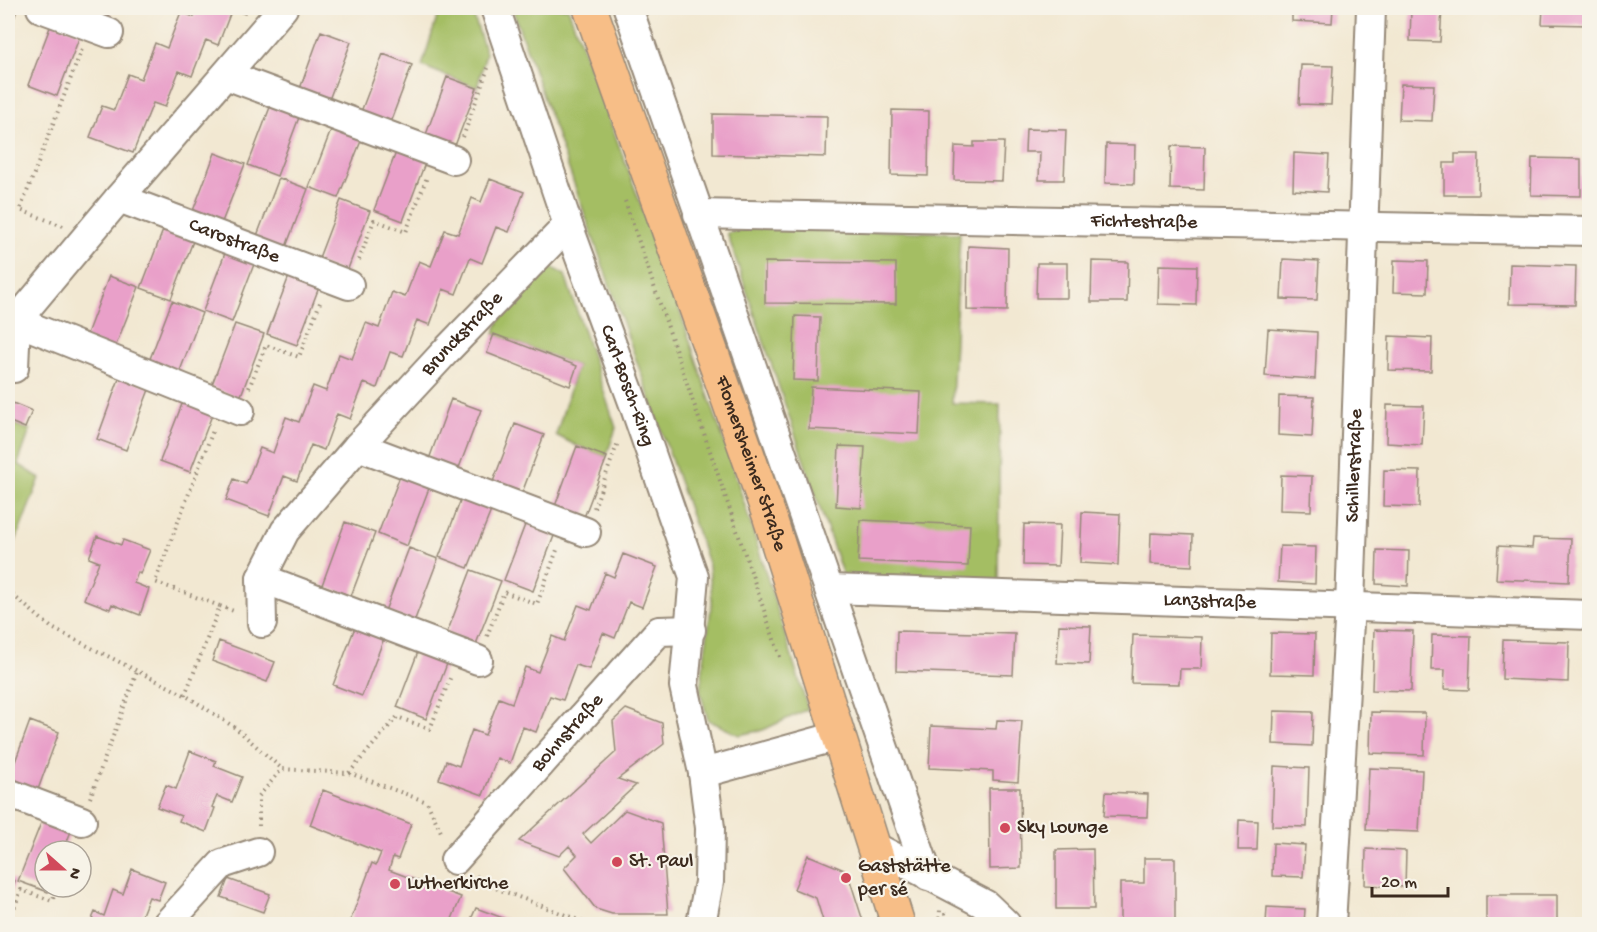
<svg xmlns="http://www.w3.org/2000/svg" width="1597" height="932" viewBox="0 0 1597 932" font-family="'Gochi Hand',sans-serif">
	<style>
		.green { fill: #a4be63; stroke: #707440; stroke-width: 1.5 }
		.building { fill: #e9a0c9 }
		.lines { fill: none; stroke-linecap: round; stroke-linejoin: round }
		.minor-casing { stroke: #968978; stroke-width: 32 }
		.major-casing { stroke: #968978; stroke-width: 36 }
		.path { stroke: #968978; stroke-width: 4; stroke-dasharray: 1.5 4.5; stroke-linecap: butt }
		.minor { stroke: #fff; stroke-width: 28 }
		.major { stroke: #f7be87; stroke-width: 33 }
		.poi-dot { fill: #d1495b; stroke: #f7f3e8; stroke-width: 2 }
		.labels { text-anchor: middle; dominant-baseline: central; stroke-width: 4.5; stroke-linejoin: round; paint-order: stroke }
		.street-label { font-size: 20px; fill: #3b2a1e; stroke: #f7f3e8 }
		.poi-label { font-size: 20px; fill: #3b2a1e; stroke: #f7f3e8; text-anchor: start }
	</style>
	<rect width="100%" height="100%" fill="#f7f3e8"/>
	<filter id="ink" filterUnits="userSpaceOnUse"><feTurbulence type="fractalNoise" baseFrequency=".0167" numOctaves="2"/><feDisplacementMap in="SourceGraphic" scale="12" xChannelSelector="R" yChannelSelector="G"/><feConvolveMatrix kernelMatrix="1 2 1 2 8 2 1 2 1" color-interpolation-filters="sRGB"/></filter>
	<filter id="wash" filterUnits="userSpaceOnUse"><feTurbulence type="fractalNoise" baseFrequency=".008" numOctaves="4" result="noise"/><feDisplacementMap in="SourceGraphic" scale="24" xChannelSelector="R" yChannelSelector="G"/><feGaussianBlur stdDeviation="1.35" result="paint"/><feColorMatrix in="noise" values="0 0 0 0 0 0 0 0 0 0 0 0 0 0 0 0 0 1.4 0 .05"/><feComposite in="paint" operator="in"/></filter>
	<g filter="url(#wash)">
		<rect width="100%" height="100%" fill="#f2e8d2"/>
		<!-- green -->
		<path class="green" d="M440 8H471L486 53 477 88 422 66Z
			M512 8H568L675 297 737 480 808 709 763 730 739 735 708 720 700 691 712 601 709 566Z
			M756 227 960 233 952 403 1000 404 998 583 844 579 727 233Z
			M551 267 565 275 616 428 606 457 577 446 556 435 577 366 494 334C500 310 533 284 551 267Z
			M8 422 30 430 18 464 40 478 14 545 8 540Z"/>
		<g id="blocks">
			<!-- building -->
			<path class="building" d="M8 8 17 10 8 35Z
				M79 8H112L107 21Z
				M197 8H247L245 14 232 9 218 45 206 40 192 76 179 71 165 107 153 103 133 153 90 137 102 106 114 110 128 74 141 79 155 43 167 48 181 12 194 17Z
				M1292 8H1333L1332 23 1292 21Z
				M1411 8H1442L1440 42 1410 41Z
				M1543 8H1590V25L1542 24Z
				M52 22 81 33 57 96 28 85Z
				M321 31 351 42 327 105 298 94Z
				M383 54 412 65 388 128 359 117Z
				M1301 65 1333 66 1331 105 1299 104Z
				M447 77 477 88 453 151 424 140Z
				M1401 84 1434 85 1432 121 1399 120Z
				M272 102 301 112 277 176 248 165Z
				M892 110 929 111 928 176 891 175Z
				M713 114 827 116 826 157 713 154Z
				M333 125 363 136 338 198 309 187Z
				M1026 129 1066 130 1064 180H1039L1040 152H1025Z
				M974 142H1004L1002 181 954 180 955 146 974 147Z
				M1106 144 1135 145 1134 184 1105 183Z
				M1171 146 1205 147 1204 190 1170 189Z
				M398 147 427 158 403 221 374 210Z
				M215 153 245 164 220 227 191 216Z
				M1294 153 1329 155 1327 192 1293 190Z
				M1455 154H1479L1478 195H1444V163H1455Z
				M1532 158 1581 159V196L1531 195Z
				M279 178 308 189 284 252 255 241Z
				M490 179 524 192 509 232 496 227 482 263 470 258 456 294 443 289 430 325 417 320 403 356 390 352 377 388 364 383 350 419 337 414 324 450 311 445 297 481 284 476 269 516 226 500 234 479 246 484 260 448 273 453 286 417 299 422 313 386 326 391 339 354 352 359 366 323 379 328 392 292 405 297 419 261 431 266 445 230 458 234 472 198 481 202Z
				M341 200 370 211 346 274 317 263Z
				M165 225 195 236 171 299 141 288Z
				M968 246 1008 248 1007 311 967 310Z
				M227 248 256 259 232 322 203 311Z
				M1283 259 1319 261 1317 300 1281 299Z
				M1394 260 1428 261 1427 293 1393 292Z
				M1092 261 1128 262 1127 302H1091Z
				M765 262 896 263V304L765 303Z
				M1037 263H1067V298H1036Z
				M1510 264 1576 266 1575 305 1509 304Z
				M1159 265 1197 266 1196 305 1158 304Z
				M291 271 321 282 297 345 267 334Z
				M109 276 139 287 114 350 85 339Z
				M172 301 202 313 178 376 148 364Z
				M795 316 820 317 818 381 793 380Z
				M235 324 264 334 240 398 211 387Z
				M1268 329 1317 332 1315 379 1265 376Z
				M494 334 577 366 570 386 487 353Z
				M1389 336 1432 338 1431 371 1388 370Z
				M120 376 150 387 126 450 97 439Z
				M811 387 921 392 919 434 809 429Z
				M1279 396 1314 397 1312 437 1278 435Z
				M184 399 214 410 190 472 160 461Z
				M451 399 481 410 457 473 428 462Z
				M8 401 32 411 25 428 8 421Z
				M1387 405 1424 406 1422 445 1386 443Z
				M515 424 544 435 520 498 491 487Z
				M577 446 607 457 583 520 554 509Z
				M839 446 865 447 861 508 836 506Z
				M1384 470 1420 471 1419 507 1383 506Z
				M402 471 431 483 407 546 378 534Z
				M1281 475 1312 476 1311 511 1280 510Z
				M463 494 493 506 468 568 439 557Z
				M1082 512 1120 514 1118 565 1080 563Z
				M528 517 557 528 533 591 504 580Z
				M860 520 970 525 968 566 858 561Z
				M345 522 375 533 351 596 322 585Z
				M1024 524 1060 525 1058 566 1023 565Z
				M1151 533 1193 535 1192 566 1150 564Z
				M97 536 121 545 123 540 150 550 140 574 138 572 134 583 149 589 140 615 112 604 110 609 84 599 99 562 89 558Z
				M1533 538 1571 539 1569 582 1496 579 1498 546 1532 548Z
				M1280 546 1316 547 1315 584 1278 582Z
				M409 548 438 559 414 622 385 611Z
				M1377 550 1409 551 1408 586 1376 584Z
				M623 554 657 567 642 607 629 602 615 638 603 633 589 669 576 665 563 700 550 696 536 732 523 727 510 763 497 758 483 795 439 779 446 761 459 766 472 730 485 735 499 698 512 703 525 667 538 672 552 636 564 641 578 605 591 610 605 573 614 577Z
				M471 570 501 581 476 644 447 633Z
				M357 622 386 633 362 696 333 685Z
				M1059 625 1091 626 1089 664 1057 663Z
				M1374 630 1413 631 1411 691 1372 690Z
				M897 631 1015 634 1013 675 896 671Z
				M1271 633 1315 634 1314 675 1270 674Z
				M1133 635 1202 637 1201 669H1180L1179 684 1131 683Z
				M1432 635 1471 636 1469 690 1444 689 1445 670H1431Z
				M1503 640 1569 642 1568 682 1502 679Z
				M219 641 275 662 267 682 212 661Z
				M421 644 450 656 426 719 397 707Z
				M626 709 662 723 664 744 618 779 636 785 583 834 591 843 625 810 661 823 668 914H612L596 909 564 868 577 855 569 846 559 856 519 841 616 752 613 721Z
				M1274 711 1313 712 1312 746 1273 744Z
				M1371 712 1425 713 1424 755 1370 753Z
				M997 720 1022 721 1018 782 993 780V771L929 768 931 726 996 729Z
				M30 721 59 732 36 795 8 781Z
				M190 751 216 761 214 766 242 777 232 802 217 796 212 807 215 808 206 832 179 821 181 816 157 807 166 785 176 789Z
				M1274 766 1309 768 1307 827 1272 826Z
				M1369 768 1422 770 1419 832 1366 830Z
				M989 788H1020L1021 868 990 869Z
				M323 790 411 824 398 859 393 857 389 870 461 897 450 924H349L372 863 376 865 381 853 310 825Z
				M1106 792 1148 794 1147 817 1104 816Z
				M43 818 72 829 63 851H45V887H50L48 892 18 881Z
				M1239 820 1258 821 1257 850H1238Z
				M1273 843 1305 845 1303 877 1272 876Z
				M1093 849 1094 909H1056V850Z
				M1366 849 1406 851 1405 887 1365 885Z
				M808 855 847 871 864 924H824L816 898 794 889Z
				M1144 858H1175V924H1120V883H1144Z
				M132 869 165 882 158 900 149 897 139 922 130 918 127 924H90L95 912 104 916 113 890 123 894Z
				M8 878 15 881 8 901Z
				M228 879 270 894 263 912 221 897Z
				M1486 895H1557V924H1486Z
				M1267 907 1305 909 1304 924H1266Z
				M476 908 519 924H469Z"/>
		</g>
	</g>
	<g filter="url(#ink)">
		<use href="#blocks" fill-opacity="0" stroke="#968978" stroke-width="1.5"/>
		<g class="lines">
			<defs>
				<g id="minor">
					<path d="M41 8 109 33"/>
					<path id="s1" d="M495 8 568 225 633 402 694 577 684 686 703 773 710 828 709 882 701 924"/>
					<path d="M628 8 928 876"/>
					<path d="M226 75 454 160"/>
					<path id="s2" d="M119 198 349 285"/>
					<path id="s3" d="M698 214 1590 231"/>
					<path d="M16 321 240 411"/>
					<path d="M14 368 16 321 119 198 283 8"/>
					<path d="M358 446 586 532"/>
					<path d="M261 578 478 660"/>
					<path id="s4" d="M830 589 1590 615"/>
					<path id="s5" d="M262 623 261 578 285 531 358 446 445 352 568 225"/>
					<path d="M703 773 838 736"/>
					<path d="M8 793 82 821"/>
					<path d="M873 846 986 905 1006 924"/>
					<path id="s6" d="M455 860 659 631 691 630"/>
					<path d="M167 924 222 864 258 852"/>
					<path id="s7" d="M1331 924 1350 606 1371 8"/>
				</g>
				<g id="major">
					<path id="s8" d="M590 8 769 515 898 924"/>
				</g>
			</defs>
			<!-- minor casing -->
			<use href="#minor" class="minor-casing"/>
			<!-- major casing -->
			<use href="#major" class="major-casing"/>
			<!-- path -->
			<path class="path" d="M463 137 488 68
				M625 201 781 660
				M63 226 20 210 82 49
				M359 260 374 220 406 232 427 177
				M249 388 266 345 299 357 321 300
				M594 508 618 442
				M8 591 52 628 185 695 237 729 282 769 349 773 427 802 442 834
				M220 606 236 612
				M487 636 504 592 537 604 557 550
				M185 695 220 606 155 582 214 428
				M349 773 397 717 430 729 451 676
				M90 798 137 672
				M259 826V796L282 769
				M476 876 490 886 589 924
				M945 913 946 924
				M8 924 21 890 52 901 58 887
				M939 924 940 910"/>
			<!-- minor -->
			<use href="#minor" class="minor"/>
			<!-- major -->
			<use href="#major" class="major"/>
		</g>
	</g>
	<!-- markers -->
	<g class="poi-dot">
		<circle cx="1005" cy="828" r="6"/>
		<circle cx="617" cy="862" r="6"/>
		<circle cx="846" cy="878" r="6"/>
		<circle cx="395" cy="884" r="6"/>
	</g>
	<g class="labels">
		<!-- street labels -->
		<g class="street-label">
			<text stroke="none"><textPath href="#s3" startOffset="446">Fichtestraße</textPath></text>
			<text stroke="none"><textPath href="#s2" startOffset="123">Carostraße</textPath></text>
			<text stroke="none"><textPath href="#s5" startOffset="363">Brunckstraße</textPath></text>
			<text stroke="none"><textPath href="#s1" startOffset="400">Carl-Bosch-Ring</textPath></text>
			<text stroke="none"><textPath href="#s8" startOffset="483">Flomersheimer Straße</textPath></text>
			<text stroke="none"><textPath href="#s7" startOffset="459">Schillerstraße</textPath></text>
			<text stroke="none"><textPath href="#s4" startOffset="380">Lanzstraße</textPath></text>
			<text stroke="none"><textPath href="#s6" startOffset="170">Bohnstraße</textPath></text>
		</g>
		<!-- poi labels -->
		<g class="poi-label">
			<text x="1017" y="828">Sky Lounge</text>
			<text x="629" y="862">St. Paul</text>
			<text x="858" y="867">Gaststätte<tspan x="858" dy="23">per sé</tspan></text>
			<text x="407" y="884">Lutherkirche</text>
		</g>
	</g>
	<!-- margin -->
	<rect width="1597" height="932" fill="none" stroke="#f7f3e8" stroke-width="30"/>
	<!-- north arrow -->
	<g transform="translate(63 869) rotate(111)"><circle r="28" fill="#f7f3e8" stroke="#aca397" stroke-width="1.5"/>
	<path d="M0-4.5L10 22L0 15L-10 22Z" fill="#d1495b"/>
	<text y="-9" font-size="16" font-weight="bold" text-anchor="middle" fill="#3b2a1e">N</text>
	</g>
	<!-- scale -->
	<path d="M1372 887v9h76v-9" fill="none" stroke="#3b2a1e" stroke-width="3"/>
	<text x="1381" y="887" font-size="18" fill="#3b2a1e" stroke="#f7f3e8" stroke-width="4.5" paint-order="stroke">20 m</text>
</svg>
